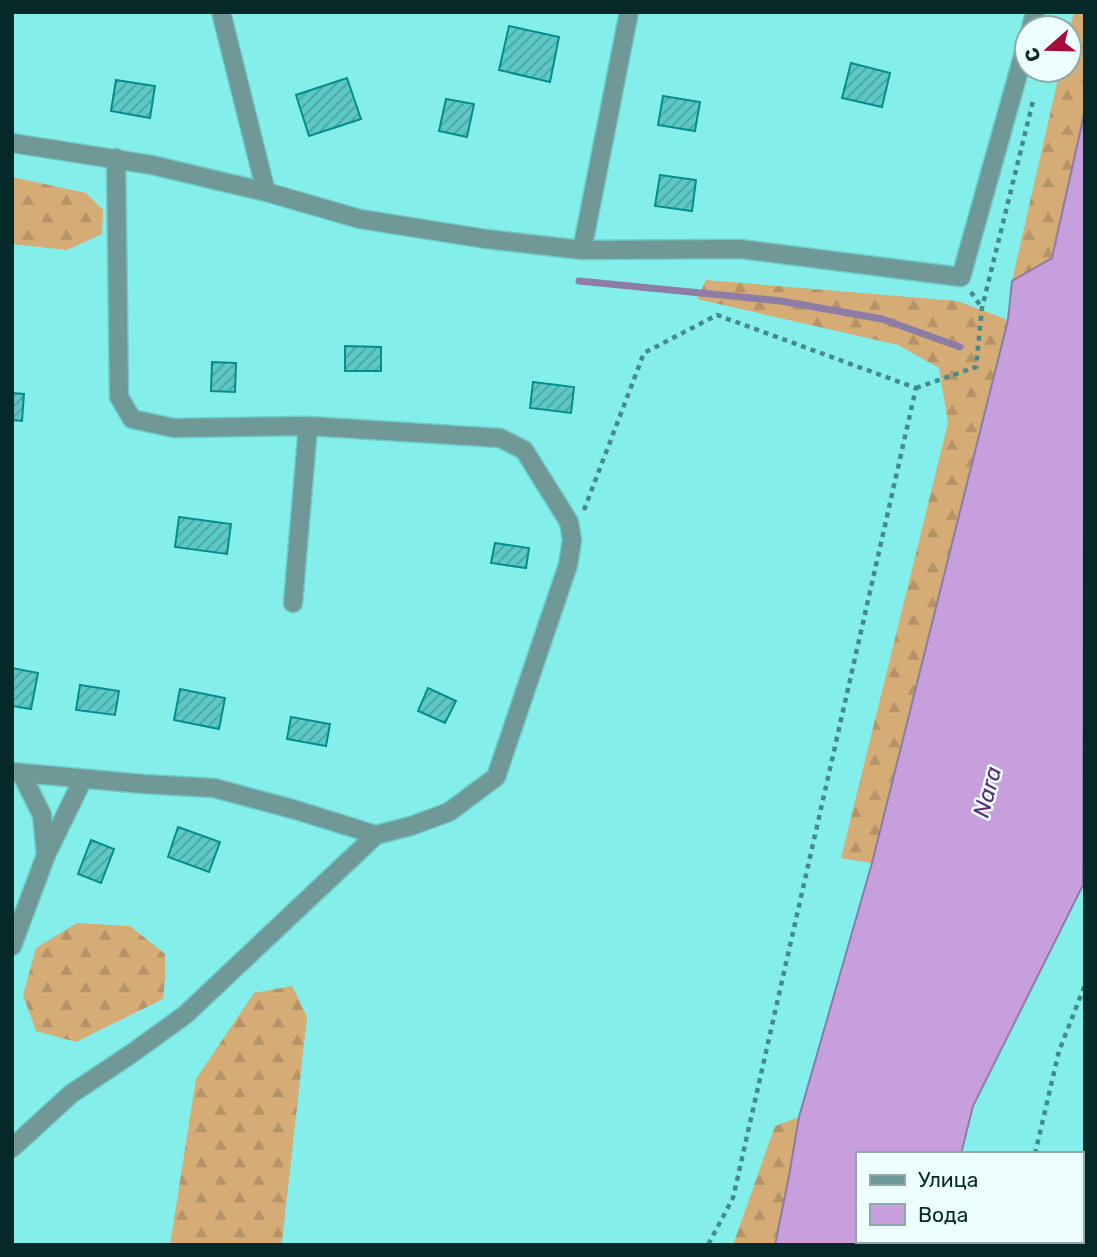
<svg xmlns="http://www.w3.org/2000/svg" width="1097" height="1257" viewBox="0 0 1097 1257" font-family="Rubik,sans-serif">
	<style>
		.forest { fill: url(#forest-firs) }
		.water { fill: #c69fdc; stroke: #8c7ca6; stroke-width: 2 }
		.lines { fill: none; stroke-linecap: round; stroke-linejoin: round }
		.stream { stroke: #8c7ca6; stroke-width: 7 }
		.building { fill: url(#building-hatch); stroke: #048d8b; stroke-width: 2 }
		.minor-casing { stroke: #6dcbc8; stroke-width: 21 }
		.path { stroke: #448a88; stroke-width: 4.5; stroke-dasharray: 5 5; stroke-linecap: butt }
		.minor { stroke: #6f9896; stroke-width: 18 }
		.labels { text-anchor: middle; dominant-baseline: central; stroke-width: 5; stroke-linejoin: round; paint-order: stroke }
		.water-label { font-size: 23px; font-style: italic; fill: #5e2e76; stroke: #ecfffe }
	</style>
	<defs>
		<pattern id="forest-firs" width="22" height="20" patternUnits="userSpaceOnUse" patternTransform="scale(1.75)"><rect width="22" height="20" fill="#d5ab76"/><path d="M5 1l3.5 6h-7zM16 11l3.5 6h-7z" fill="#b59366"/></pattern>
		<pattern id="building-hatch" width="6" height="6" patternUnits="userSpaceOnUse" patternTransform="scale(1.75)"><rect width="6" height="6" fill="#5dc9c6"/><path d="M-1 1l2-2M0 6l6-6M5 7l2-2" fill="none" stroke="#4ba3a1"/></pattern>
	</defs>
	<rect width="100%" height="100%" fill="#84eeeb"/>
	<!-- forest -->
	<path class="forest" d="M1074 12H1085V110L1052 258 1012 281 1060 70H1069V32Z
		M12 177 86 193 103 210 102 234 67 250 12 244Z
		M706 280 957 301 1008 320 872 863 841 858 948 423 939 368 898 345 697 299Z
		M77 923 130 926 165 954V978L163 999 76 1042 36 1031 23 995 36 948Z
		M292 986 307 1017 282 1242 279 1245H170L196 1079 254 993Z
		M799 1117 789 1176 775 1245H733L775 1126Z"/>
	<!-- water -->
	<path class="water" d="M1085 110 1083 885 973 1106 961 1154H857V1241H938L937 1245H775L789 1176 799 1117 872 863 1008 320 1012 281 1052 258Z"/>
	<g class="lines">
		<!-- stream -->
		<path class="stream" d="M579 281 781 301 882 319 960 347"/>
	</g>
	<!-- building -->
	<path class="building" d="M509 26 559 37 550 82 499 70Z
		M851 63 890 73 882 107 842 98Z
		M347 78 361 119 309 136 296 95Z
		M116 80 155 86 150 118 111 111Z
		M663 96 700 102 695 131 658 125Z
		M446 99 474 104 467 137 439 131Z
		M660 175 696 180 692 211 655 206Z
		M345 346 381 347V371H345Z
		M212 362 236 363 235 392 211 391Z
		M533 382 574 387 571 413 530 408Z
		M12 393 24 394 22 421 12 420Z
		M179 517 231 524 227 554 175 547Z
		M495 543 529 548 526 568 491 563Z
		M12 668 38 673 31 709 12 706Z
		M80 685 119 691 115 715 76 710Z
		M428 688 456 701 445 723 418 711Z
		M180 689 225 698 219 729 174 720Z
		M291 717 330 724 326 746 287 739Z
		M178 827 220 842 209 872 168 857Z
		M91 840 114 849 101 883 78 874Z"/>
	<g class="lines">
		<defs>
			<path id="minor" d="M221 12 266 192
				M629 12 582 250 740 249 961 277 1027 42
				M1031 28 1035 12
				M12 143 152 165 266 192 360 219 486 239 582 250
				M293 603 308 426
				M12 772 143 784 214 788 296 810 376 835 411 826 449 812 496 777 568 565 572 540 569 522 524 450 500 438 308 426 174 428 132 419 119 397 116 158
				M21 773 42 815 46 855
				M12 946 46 855 83 779
				M12 1148 71 1094 131 1054 185 1015 376 835"/>
		</defs>
		<!-- minor casing -->
		<use href="#minor" class="minor-casing"/>
		<!-- path -->
		<path class="path" d="M971 292 982 308
			M916 388 976 367 982 308 1033 101
			M584 510 644 353 717 315 916 388 733 1198 708 1245
			M1035 1154 1059 1051 1085 985
			M1014 1245 1015 1241"/>
		<!-- minor -->
		<use href="#minor" class="minor"/>
	</g>
	<g class="labels">
		<!-- water labels -->
		<g class="water-label">
			<text transform="translate(987 792) rotate(-75)">Nara</text>
		</g>
	</g>
	<!-- border -->
	<rect width="1097" height="1257" fill="none" stroke="#052928" stroke-width="28"/>
	<!-- legend -->
	<rect x="856" y="1152" width="228" height="91" fill="#ecfffe" stroke="#90a9a8" stroke-width="2"/>
	<rect x="870" y="1175" width="35" height="10" fill="#6f9896" stroke="#90a9a8" stroke-width="2"/>
	<text x="918" y="1187" font-size="21" fill="#052928">Улица</text>
	<rect x="870" y="1204" width="35" height="21" fill="#c69fdc" stroke="#90a9a8" stroke-width="2"/>
	<text x="918" y="1222" font-size="21" fill="#052928">Вода</text>
	<!-- north arrow -->
	<g transform="translate(1048 49) rotate(250)"><circle r="33" fill="#ecfffe" stroke="#90a9a8" stroke-width="2"/>
	<path d="M0-5L12 26L0 18L-12 26Z" fill="#a60d3d"/>
	<text y="-10" font-size="19" font-weight="bold" text-anchor="middle" fill="#052928">С</text>
	</g>
</svg>
